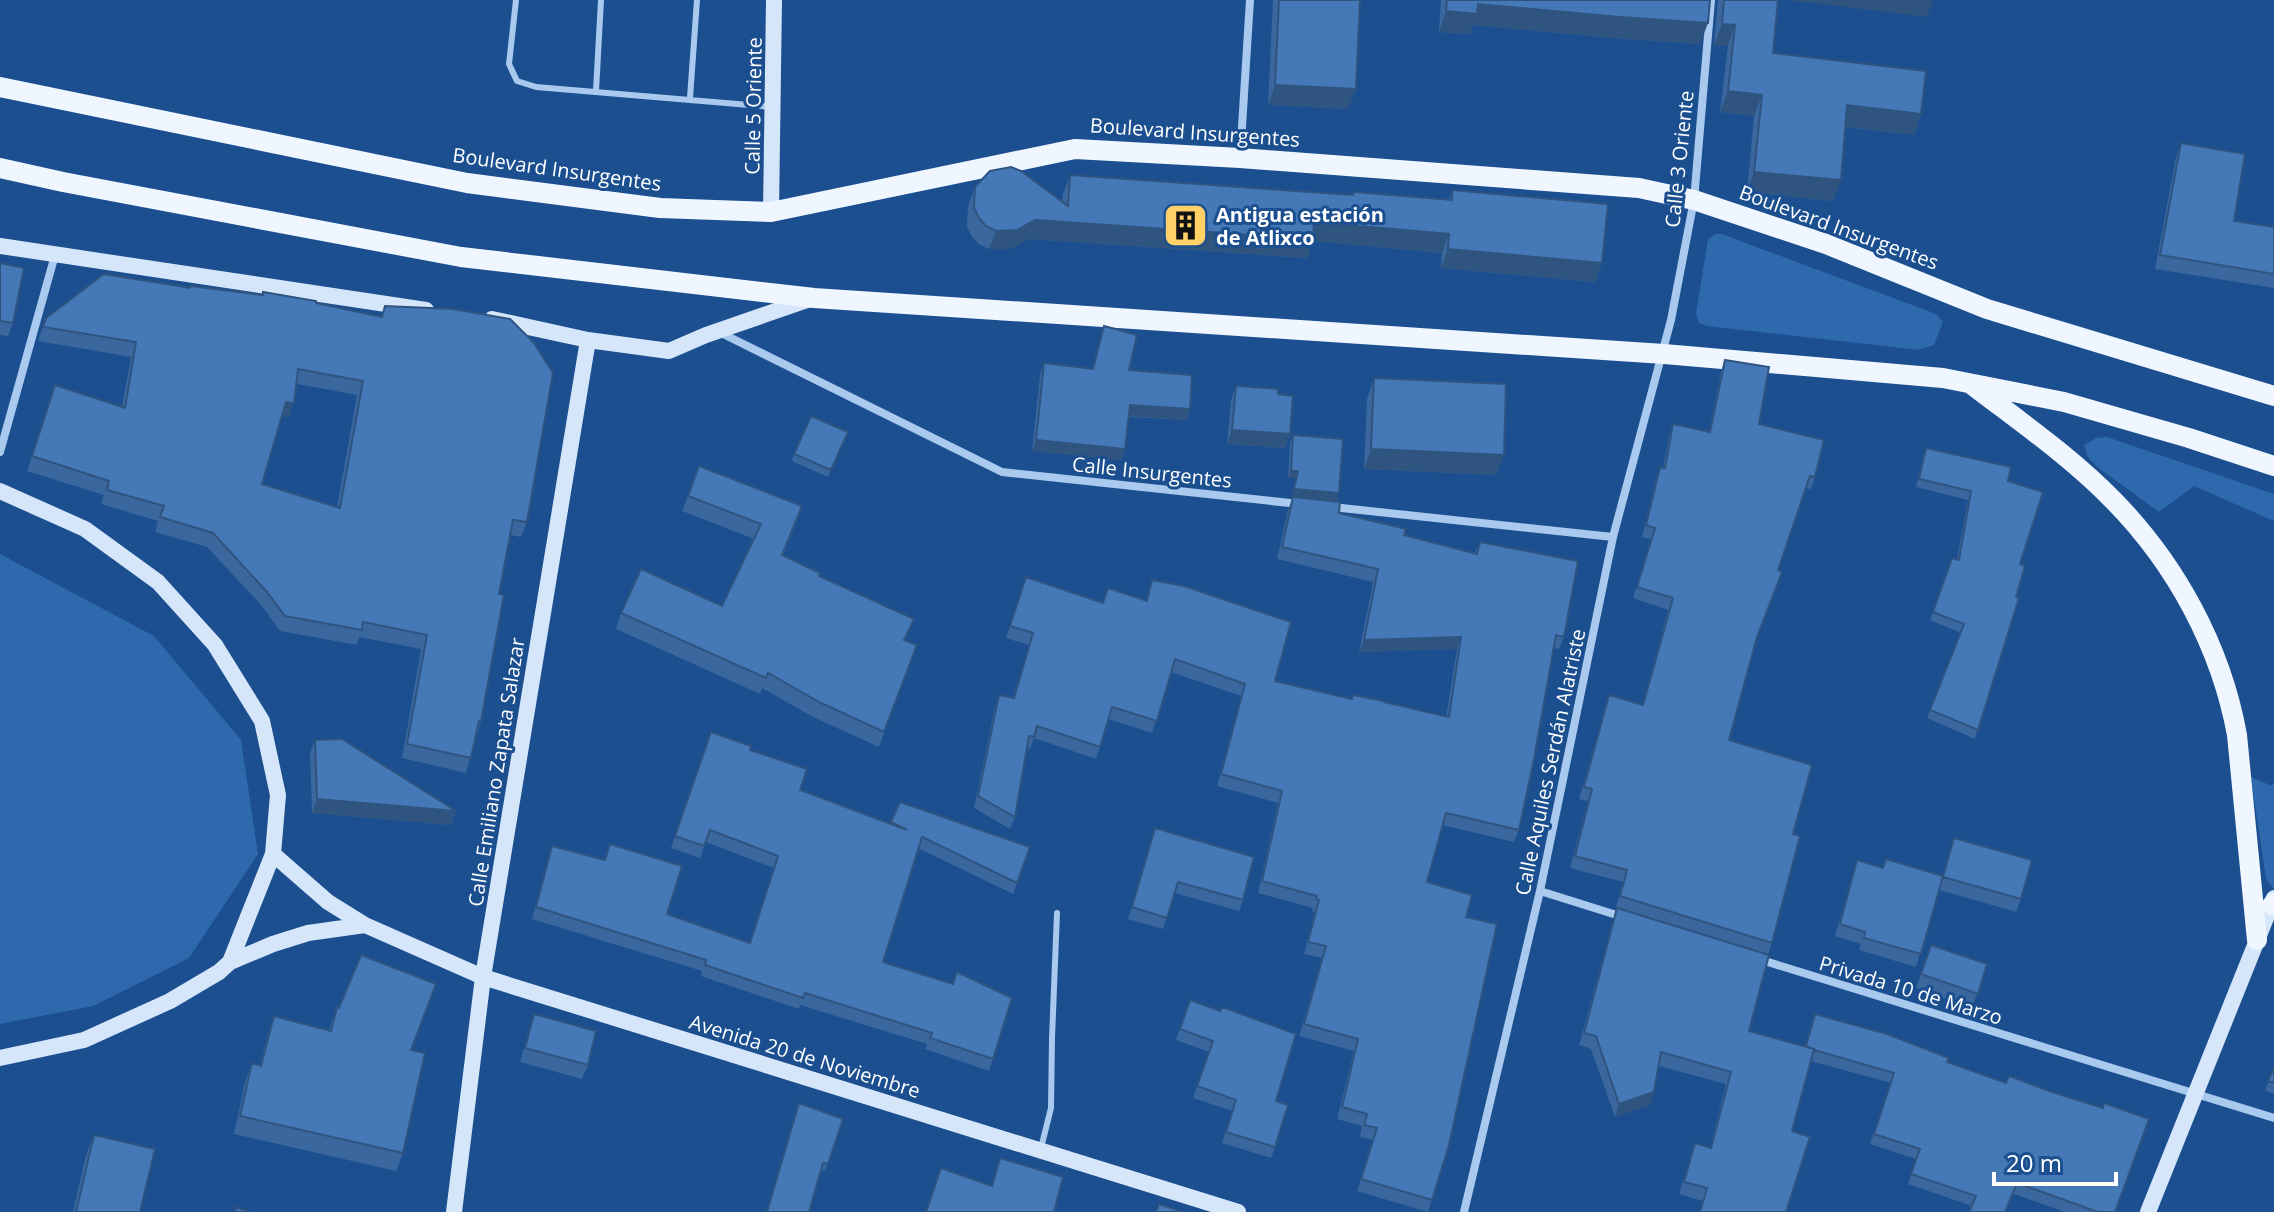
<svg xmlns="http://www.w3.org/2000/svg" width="2274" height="1212" viewBox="0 0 2274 1212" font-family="'Open Sans',sans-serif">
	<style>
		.green { fill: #2e69ad }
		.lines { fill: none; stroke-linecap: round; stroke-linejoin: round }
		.lane { stroke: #a9c9ee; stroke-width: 6 }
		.street { stroke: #a9c9ee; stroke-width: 8 }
		.secondary { stroke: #d6e6fa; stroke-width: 16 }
		.primary { stroke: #f0f6ff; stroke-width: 20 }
		.wall { fill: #3a679d; fill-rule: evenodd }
		.shaded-wall { fill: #305480 }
		.building { fill: #4478b7; stroke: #305480; stroke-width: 2; fill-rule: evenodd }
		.labels { text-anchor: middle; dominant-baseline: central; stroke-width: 6; stroke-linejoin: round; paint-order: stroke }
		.street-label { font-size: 20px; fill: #fff; stroke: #1b4f8f }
		.poi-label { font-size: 20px; font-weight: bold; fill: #fff; stroke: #1b4f8f; text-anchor: start }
	</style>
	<rect width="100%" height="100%" fill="#1b4f8f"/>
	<!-- green -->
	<path class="green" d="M1715 234H1722L1931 312 1937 315 1943 322 1934 345 1919 350 1707 326 1699 323 1696 314 1708 239Z
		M2107 437 2274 494V521L2194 486 2159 512 2097 467 2088 457 2084 445 2096 438Z
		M0 554 154 636 241 740 258 854 189 958 93 1006 0 1024Z
		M2251 777 2272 786 2274 781V889L2266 879Z"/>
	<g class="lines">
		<!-- lane -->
		<path class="lane" d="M516 0 509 64 517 81 536 87 772 107
			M596 91 601 0
			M690 98 697 0
			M1041 1148 1051 1108 1052 1038 1057 913"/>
		<!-- street -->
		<path class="street" d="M1240 158 1250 0
			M719 332 1002 472 1299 504
			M0 452 55 255
			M1332 507 1613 537
			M1540 891 1623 917
			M1758 959 2274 1118
			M1464 1212 1540 891 1613 537 1671 320 1694 200 1711 0"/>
		<!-- secondary -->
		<path class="secondary" d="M771 212 774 0
			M0 246 426 310
			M492 319 588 340 669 351 706 335 813 298
			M0 491 85 529 158 582 215 645 262 721 278 795 273 854 230 962
			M273 854 328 902 365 925 483 977 1238 1212
			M0 1058 84 1040 170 1001 219 972 230 962 273 944 308 933 365 925
			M454 1212 483 977 588 340
			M2148 1212 2274 898"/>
		<!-- primary -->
		<path class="primary" d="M0 87 467 183 660 208 771 212 1075 149 1240 158 1639 188 1694 200 1826 244 1987 309 2274 396
			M0 168 63 182 461 257 814 298 1664 354 1943 378 2064 402 2189 438 2274 466
			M1971 384C2019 421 2070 456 2113 500 2176 564 2221 647 2237 735L2257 940
			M2272 905 2274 903"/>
	</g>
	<!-- wall -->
	<path class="wall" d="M1273 0H1360L1348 109 1268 105Z
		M1441 0H1710L1700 44 1612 38 1473 25 1470 34 1439 32Z
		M1718 0H1778L1773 53 1921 114 1914 135 1845 127 1833 201 1747 192 1754 116 1720 112 1728 46 1714 45Z
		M2181 143 2234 221 2274 227V288L2155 269 2176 157Z
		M1070 175 1352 195 1354 192 1449 200 1452 190 1602 263 1595 282 1441 268 1442 253 1313 241 1307 258 1029 239 1010 249H989L980 245 972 237 967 227 968 206 975 187 1062 202 1063 194Z
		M0 263 13 323 8 336 0 335Z
		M190 288 316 303 381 317 385 306 527 522 521 537 510 535 499 594 481 721 466 773 402 758 421 649 359 637 357 645 280 631 262 606 207 547 155 532 158 521 101 504 104 495 27 471 55 385 122 407 131 357 38 341 46 318ZM297 384 357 395 337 507 262 484 282 416 289 417Z
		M1104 326 1129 370 1190 409 1186 420 1128 417 1125 449 1121 460 1032 451 1040 375 1044 363 1092 369Z
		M1725 360 1759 424 1815 477 1811 489 1806 488 1778 570 1756 639 1729 740 1793 834 1772 943 1768 954 1616 907 1623 882 1570 868 1588 801 1579 799 1609 695 1643 704 1668 610 1633 598 1651 539 1642 537 1656 479 1660 467 1663 468 1669 436 1673 424 1709 432 1721 372Z
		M1374 378 1504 455 1496 475 1364 469 1367 399Z
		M1236 386 1278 394 1290 434 1285 448 1227 444 1231 400Z
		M848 432 828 477 792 461 794 454Z
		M1293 435 1337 501 1292 496 1296 478H1288L1290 443Z
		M1926 448 2008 481 2020 564 1975 739 1927 718 1961 633 1930 620 1952 558 1957 559 1968 500 1916 487Z
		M699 466 797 521 783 556 819 576 905 641 917 645 879 747 813 717 762 688 760 694 616 629 621 613 722 606 754 539 682 511Z
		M1293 497 1404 535 1475 553 1480 542 1564 637 1559 649 1554 648 1519 830 1514 842 1442 825 1427 882 1466 917 1432 1200 1428 1212 1357 1191 1373 1140 1360 1137 1362 1126 1337 1119 1354 1051 1299 1036 1322 958 1304 954 1315 912 1312 911 1313 908 1258 893 1278 803 1217 786 1241 696 1171 672 1152 733 1109 719 1096 759 1034 738 1030 749 1027 748 1015 817 1010 829 974 808 995 707 999 695 1013 698 1029 645 1006 638 1026 577 1102 603 1146 601 1152 580 1275 681 1351 699 1384 702 1446 717 1457 649 1359 652 1373 582 1277 559 1288 510Z
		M711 732 750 750 800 790 891 824 900 802 1030 847 1013 894 918 848 883 962 993 1059 989 1071 925 1049 927 1044 800 1005 799 1009 701 976 702 971 532 919 552 846 604 860 610 844 667 914 750 943 774 868 706 842 700 858 671 848Z
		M315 740 456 811 451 825 312 813 310 753Z
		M1155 828 1243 900 1239 911 1175 893 1163 929 1128 919Z
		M1954 838 2021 899 2016 912 1939 890 1916 967 1859 950 1861 944 1835 936 1857 860 1883 868 1886 859 1943 876Z
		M1617 908 1749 1031 1805 1046 1815 1014 1947 1062 2115 1212H2065L2014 1194 1972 1206 1908 1184 1916 1159 1870 1144 1891 1083 1811 1061 1792 1131 1786 1212H1699L1703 1201 1679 1194 1695 1143 1710 1148 1726 1084 1659 1066 1654 1092 1650 1105 1615 1117 1591 1049 1579 1045 1613 921Z
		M1931 945 1987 964 1972 1008 1916 988Z
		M1190 1000 1276 1101 1275 1147 1271 1158 1222 1143 1232 1111 1193 1098 1209 1052 1176 1040Z
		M337 1007 411 1050 403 1153 396 1171 234 1134 245 1082 252 1063 260 1065 268 1034 274 1016 329 1030Z
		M534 1014 588 1065 582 1079 520 1062Z
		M2274 1068V1094L2265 1090Z
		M799 1103 843 1119 825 1171 821 1170Z
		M94 1135 140 1212H73L86 1155Z"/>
	<!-- shaded-wall -->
	<path class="shaded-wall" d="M1787 0H1933L1927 17Z
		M1478 4 1708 23 1700 44 1612 38 1473 25 1470 34 1439 32 1446 11Z
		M1722 24 1735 25 1728 46 1714 45Z
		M1275 85 1356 89 1348 109 1268 105Z
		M1728 91 1762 95 1754 116 1720 112Z
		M1847 105 1921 114 1914 135 1840 126Z
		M1754 172 1841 180 1833 201 1747 192Z
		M1035 220 1314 222 1449 234 1442 253 1313 241 1307 258 1029 239 1010 249H989L996 231Z
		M1448 249 1602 263 1595 282 1441 268Z
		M286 402 294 403 289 417 281 416Z
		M1130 405 1190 409 1186 420 1125 416Z
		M1232 430 1290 434 1285 448 1227 444Z
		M1036 440 1125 449 1121 460 1032 451Z
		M1371 449 1504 455 1496 475 1364 469Z
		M1291 471H1298L1296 478H1288Z
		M1294 489 1339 493 1337 501 1292 496Z
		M1461 637 1457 649 1359 652 1364 640Z
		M317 799 456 811 451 825 312 813Z
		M1654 1092 1650 1105 1615 1117 1619 1104Z"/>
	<!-- building -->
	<path class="building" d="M1279 0H1360L1356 89 1275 85Z
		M1447 0H1710L1708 23 1620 17 1478 4 1477 14 1446 11Z
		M1724 0H1778L1773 53 1926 71 1921 114 1847 105 1841 180 1754 172 1762 95 1728 91 1735 25 1722 24Z
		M2181 143 2245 154 2234 221 2274 227V274L2160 255Z
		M1011 167 1021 171 1068 206 1070 175 1353 195 1354 192 1452 200V190L1608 204 1602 263 1448 249 1449 234 1314 222 1313 239 1035 220 1017 230 996 231 986 226 979 218 974 208 975 187 990 171Z
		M0 263 24 268 13 323 0 321Z
		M104 274 190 288 191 286 263 295V292L316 301V303L382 317 385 306 453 309 510 319 534 343 553 373 527 522 513 520 499 594 504 595 481 721H479L471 758 407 744 427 635 363 622 362 630 285 616 267 592 213 533 160 517 164 506 107 490 109 481 32 456 55 385 125 408 136 342 43 327 46 318ZM298 369 363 381 340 508 262 484 286 402 294 403Z
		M1104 326 1137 335 1129 370 1192 375 1190 409 1130 405 1125 449 1036 440 1044 363 1093 369Z
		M1725 360 1769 367 1759 424 1824 440 1815 477 1810 476 1778 570 1782 572 1757 637 1729 740 1812 765 1793 834 1800 836 1772 943 1620 896 1627 870 1575 856 1592 789 1584 787 1609 695 1643 705 1673 598 1637 587 1655 528 1646 525 1660 467 1665 468 1673 424 1710 432Z
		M1374 378 1506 384 1504 455 1371 449Z
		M1236 386 1278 389V394L1293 396 1290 434 1232 430Z
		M811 416 848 432 831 470 794 454Z
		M1293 435 1343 439 1339 493 1294 489 1298 471H1291Z
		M1926 448 2011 467 2008 481 2043 492 2020 564 2025 566 2016 597 2019 598 1978 730 1930 710 1964 624 1933 612 1952 558 1959 560 1971 491 1919 479Z
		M699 466 802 506 782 555 820 573 819 576 914 619 904 640 917 645 884 732 819 702 768 673 766 678 621 613 641 569 722 606 761 524 688 496Z
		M1293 497 1340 502 1339 513 1406 529 1404 535 1477 554 1480 542 1578 561 1564 637 1556 635 1534 759 1519 830 1446 813 1427 882 1472 895 1466 917 1497 924 1449 1145 1432 1200 1361 1179 1377 1128 1364 1125 1367 1114 1342 1107 1358 1039 1304 1024 1326 946 1308 942 1319 900 1316 899 1317 896 1262 881 1282 791 1221 774 1245 684 1175 659 1157 721 1112 707 1100 747 1037 726 1034 737 1029 736 1015 817 978 796 999 695 1014 698 1033 633 1010 626 1026 577 1103 603 1108 588 1147 601 1152 580 1184 586 1291 622 1275 681 1352 699 1353 695 1384 701V702L1449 717 1461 637 1364 640 1378 569 1282 547Z
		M711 732 751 746 750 750 807 769 800 790 907 830 891 822 900 802 1030 847 1017 883 922 837 883 962 953 984 957 972 1012 998 993 1059 930 1038 932 1033 805 993 803 998 705 965 706 960 536 907 552 846 605 860 610 844 682 866 667 914 750 943 778 856 710 830 704 846 675 836Z
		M342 739 456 811 317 799 315 740Z
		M1155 828 1254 857 1243 900 1178 882 1167 918 1132 907Z
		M1954 838 2032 860 2021 899 1943 877Z
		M1886 859 1943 876 1921 954 1864 938 1865 932 1840 924 1857 860 1883 868Z
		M1617 908 1769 955 1749 1031 1814 1049 1792 1131 1810 1137 1786 1212H1700L1707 1188 1684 1182 1695 1143 1711 1148 1731 1072 1661 1052 1654 1092 1619 1104 1596 1036 1584 1033Z
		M1931 945 1987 964 1978 994 1921 974Z
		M361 955 436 984 411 1050 425 1053 403 1153 240 1116 252 1063 261 1066 274 1016 331 1031 337 1007 339 1008Z
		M1190 1000 1220 1011 1222 1007 1296 1034 1276 1101 1288 1105 1275 1147 1226 1132 1236 1100 1197 1086 1213 1041 1180 1029Z
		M534 1014 596 1031 588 1065 525 1048Z
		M1815 1014 1887 1034 1949 1058 1947 1062 2006 1083 2009 1076 2052 1092 2103 1108 2104 1103 2149 1119 2115 1212H2098L2017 1183 2005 1212H1969L1976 1196 1911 1174 1920 1149 1874 1134 1894 1073 1814 1050V1049L1806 1046Z
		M2274 1068V1083L2268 1081Z
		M799 1103 843 1119 828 1164 823 1163 809 1212H767Z
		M94 1135 155 1149 140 1212H76Z
		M1000 1158 1063 1177 1054 1212H926L941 1168 992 1186Z
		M1159 1204 1183 1212H1156Z
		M235 1207 250 1212H236Z"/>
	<!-- icons -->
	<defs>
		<symbol id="building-square" viewBox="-11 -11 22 22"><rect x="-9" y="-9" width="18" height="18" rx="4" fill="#ffd166" stroke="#1b4f8f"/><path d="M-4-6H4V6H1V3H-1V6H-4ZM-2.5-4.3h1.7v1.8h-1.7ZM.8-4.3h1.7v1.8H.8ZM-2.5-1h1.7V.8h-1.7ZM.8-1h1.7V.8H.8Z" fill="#111"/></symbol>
	</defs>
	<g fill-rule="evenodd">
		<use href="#building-square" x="1160" y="200" width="51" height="51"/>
	</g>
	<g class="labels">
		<!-- street labels -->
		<g class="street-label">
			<text transform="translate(753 106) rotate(-89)">Calle 5 Oriente</text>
			<text transform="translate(1195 132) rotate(4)">Boulevard Insurgentes</text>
			<text transform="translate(1679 159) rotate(-84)">Calle 3 Oriente</text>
			<text transform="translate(557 169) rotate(8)">Boulevard Insurgentes</text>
			<text transform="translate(1839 227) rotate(20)">Boulevard Insurgentes</text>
			<text transform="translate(1152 472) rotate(6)">Calle Insurgentes</text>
			<text transform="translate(1550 762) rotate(-78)">Calle Aquiles Serdán Alatriste</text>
			<text transform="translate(496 772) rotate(-81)">Calle Emiliano Zapata Salazar</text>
			<text transform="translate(1911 990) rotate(17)">Privada 10 de Marzo</text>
			<text transform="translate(805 1056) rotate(17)">Avenida 20 de Noviembre</text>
		</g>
		<!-- poi labels -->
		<g class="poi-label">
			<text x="1216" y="214">Antigua estación<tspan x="1216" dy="23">de Atlixco</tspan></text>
		</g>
	</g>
	<!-- scale -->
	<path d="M1994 1172v12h122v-12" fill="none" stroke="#ffffff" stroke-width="4"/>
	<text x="2006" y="1172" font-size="24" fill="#ffffff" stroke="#1b4f8f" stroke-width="6" paint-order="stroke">20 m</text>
</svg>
